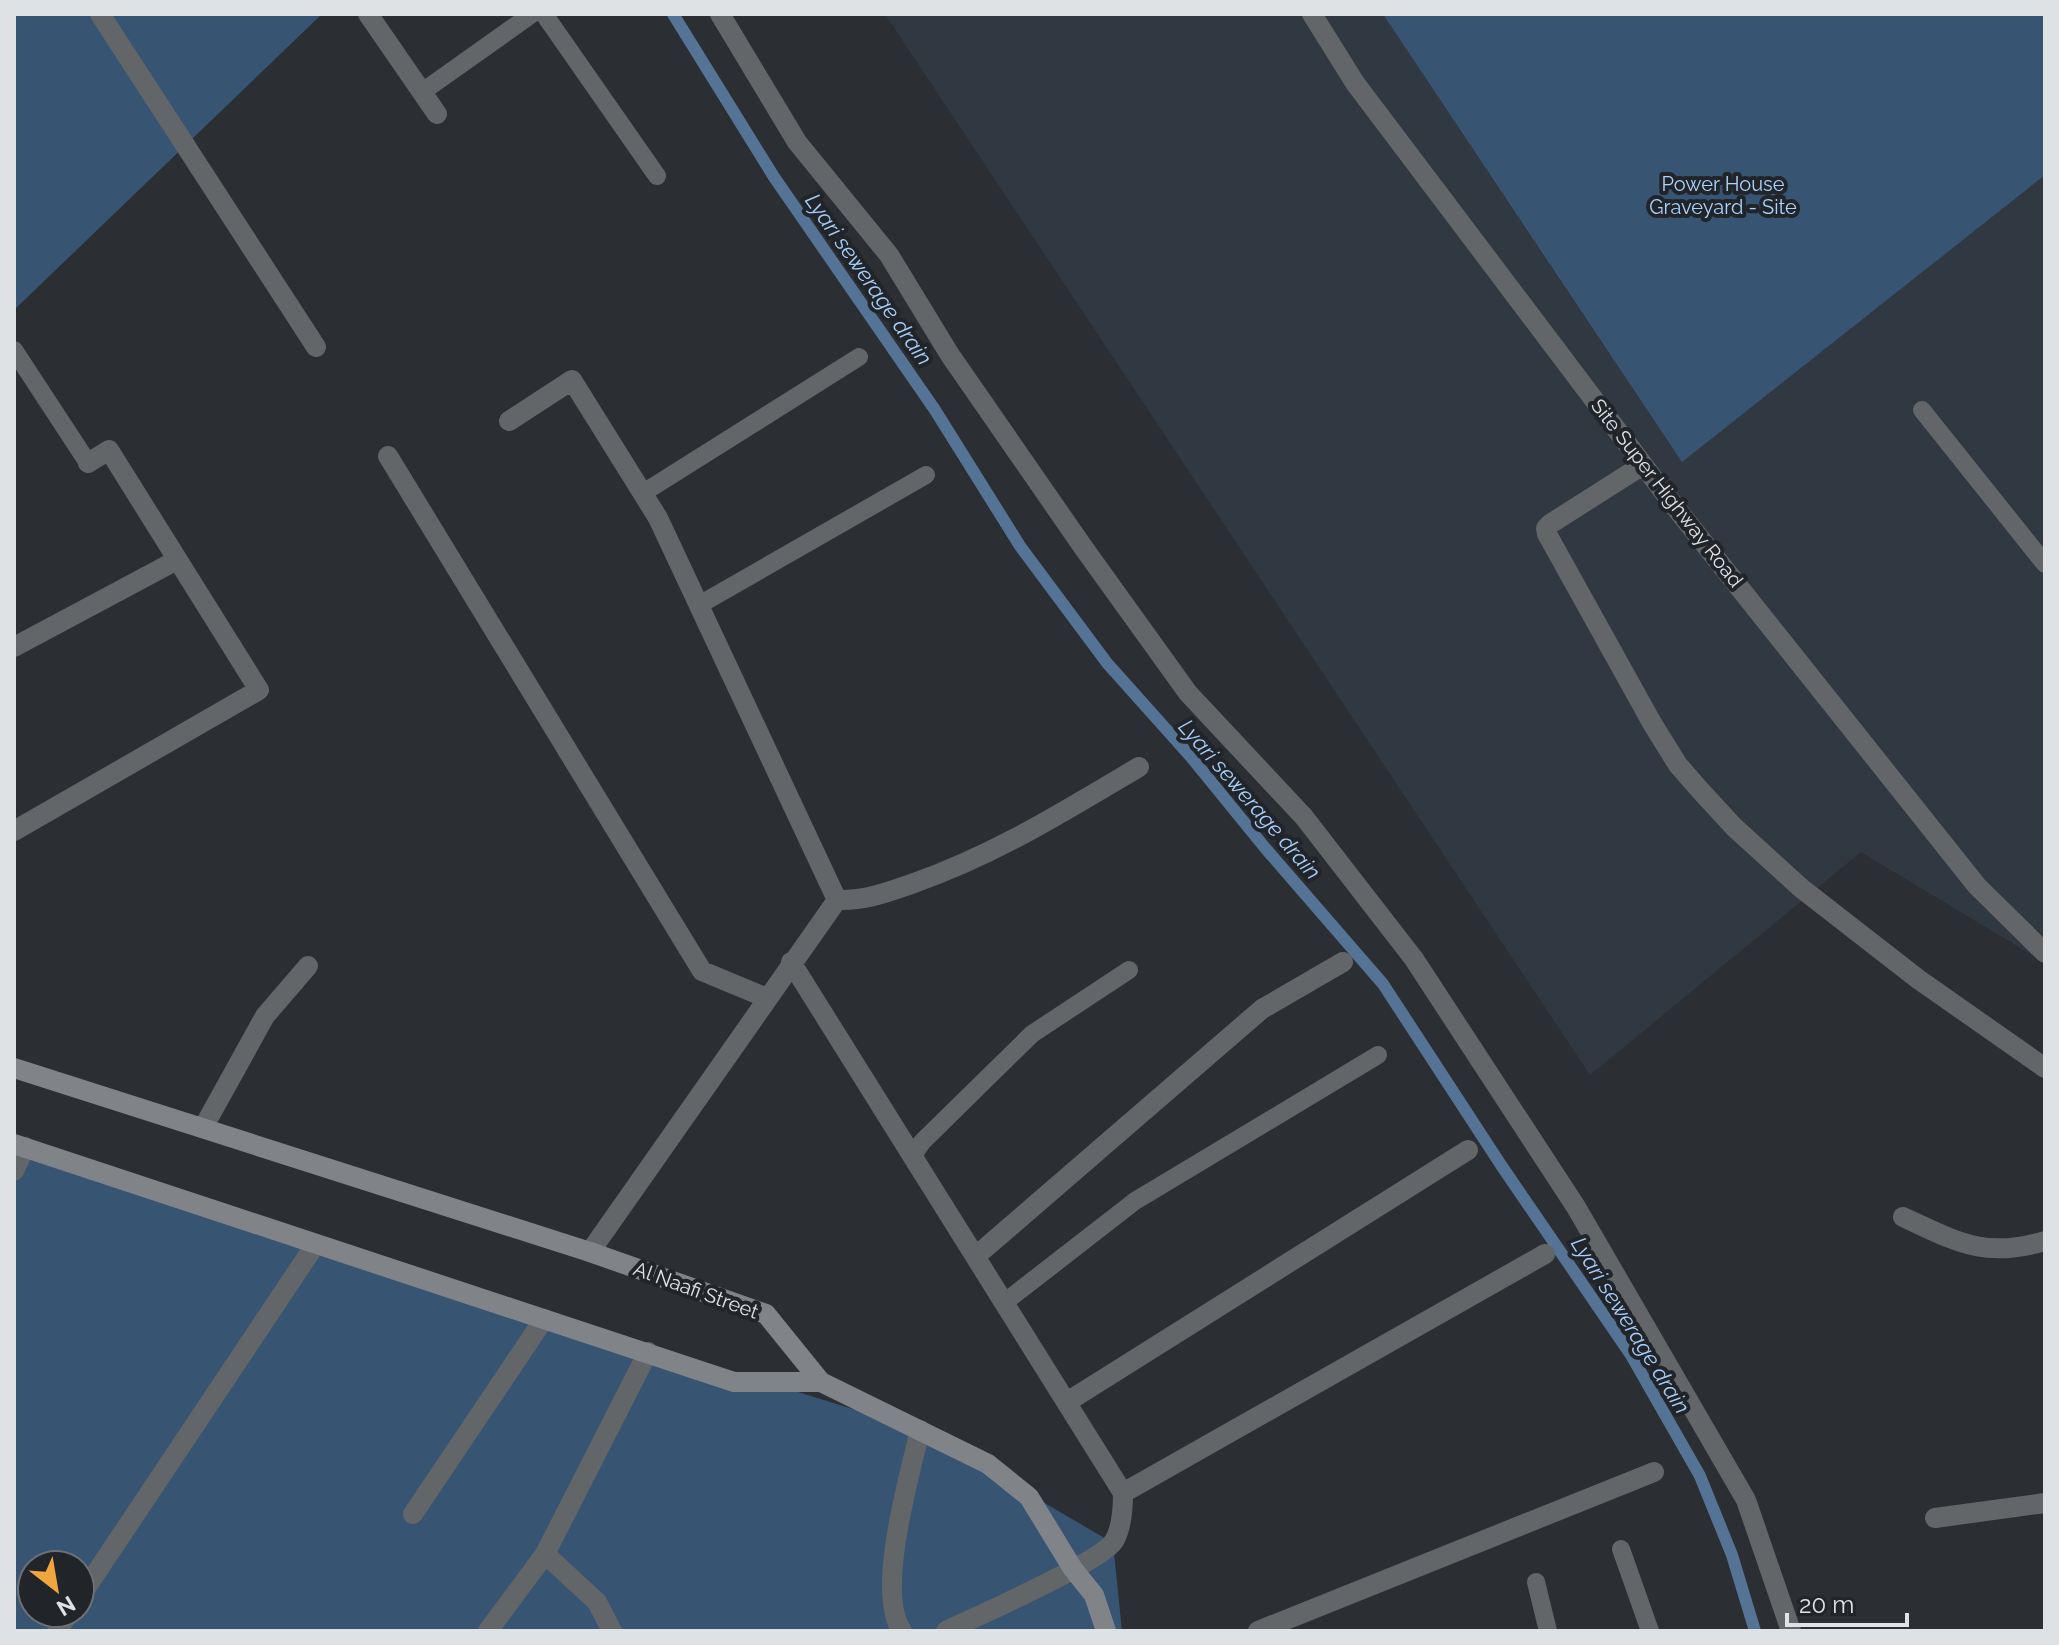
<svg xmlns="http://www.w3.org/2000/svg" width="2059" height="1645" viewBox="0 0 2059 1645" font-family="Raleway,sans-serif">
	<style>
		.built { fill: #303842 }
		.green { fill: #385473; fill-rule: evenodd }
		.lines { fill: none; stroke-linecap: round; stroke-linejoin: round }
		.stream { stroke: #557395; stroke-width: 12 }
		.lane { stroke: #636668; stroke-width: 18 }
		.street { stroke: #636668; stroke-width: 20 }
		.secondary { stroke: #808488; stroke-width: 20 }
		.labels { text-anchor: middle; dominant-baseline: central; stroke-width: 8; stroke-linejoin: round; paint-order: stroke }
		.park-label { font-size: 20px; fill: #aad2fe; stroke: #21252a }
		.street-label { font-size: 20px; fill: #dfe2e5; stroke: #21252a }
		.water-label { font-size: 22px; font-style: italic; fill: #a6cdf9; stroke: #21252a }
	</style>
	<rect width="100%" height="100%" fill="#2b2f34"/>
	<!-- built -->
	<path class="built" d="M885 14H2045V963L1861 852 1590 1075Z"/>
	<!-- green -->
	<path class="green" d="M14 14H322L14 310Z
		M1383 14H2045V175L1682 462Z
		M14 1148 920 1430 1113 1543 1122 1631H14ZM32 1565H80V1613H32Z"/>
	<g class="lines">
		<!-- stream -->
		<path class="stream" d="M673 14 774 177 935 410 1020 546 1107 663 1191 757 1266 849 1383 984 1501 1165 1631 1355 1700 1476 1732 1555 1755 1631"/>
		<!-- lane -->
		<path class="lane" d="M544 14 657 176
			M422 92 532 14
			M14 350 88 463
			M1922 410 2045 564
			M643 493 859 357
			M699 605 926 475
			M914 1154 922 1142 1032 1034 1129 970
			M1005 1302 1135 1201 1378 1055
			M1621 1549 1650 1631
			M1536 1582 1548 1631"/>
		<!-- street -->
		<path class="street" d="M100 14 316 347
			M368 14 437 114
			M720 14 797 142 889 255 950 355 1083 547 1188 693 1304 817 1414 959 1576 1207 1746 1500 1791 1631
			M1312 14 1355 83 1672 503 1977 886 2045 953
			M509 421 572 380 658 518 837 900 590 1252
			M388 456 702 971 767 998
			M1643 465 1550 524 1546 528 1547 534 1652 723 1678 765 1699 789 1734 827 1801 888 1918 979 2045 1068
			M14 647 177 560
			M14 831 259 690 109 450 88 463
			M837 900C865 901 888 892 914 883 997 854 1064 811 1139 767
			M791 962 1123 1493C1123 1508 1122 1528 1114 1541 1101 1562 975 1617 946 1631
			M203 1128 265 1016 308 966
			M14 1171 25 1147
			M1903 1217C1957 1242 1984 1259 2045 1241
			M976 1256 1262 1009 1343 962
			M1067 1402 1468 1150
			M1123 1493 1545 1254
			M413 1514 544 1319
			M1935 1518 2045 1503
			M545 1554 597 1602 612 1631
			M80 1597 315 1245
			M57 1631 69 1613
			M488 1631 545 1554 648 1352
			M902 1631C875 1593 910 1474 920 1430
			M1258 1631 1654 1472"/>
		<!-- secondary -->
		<path class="secondary" d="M14 1068 590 1252 766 1314 821 1382 988 1464 1029 1497 1073 1569 1094 1595 1106 1631
			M14 1144 734 1382H821"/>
	</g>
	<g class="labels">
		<!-- park labels -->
		<g class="park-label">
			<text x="1723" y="184">Power House<tspan x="1723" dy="23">Graveyard - Site</tspan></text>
		</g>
		<!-- street labels -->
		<g class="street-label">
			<text transform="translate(1667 493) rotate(52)">Site Super Highway Road</text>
			<text transform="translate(696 1290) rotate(20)">Al Naafi Street</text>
		</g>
		<!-- water labels -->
		<g class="water-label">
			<text transform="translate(869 279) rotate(55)">Lyari sewerage drain</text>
			<text transform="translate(1250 799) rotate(49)">Lyari sewerage drain</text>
			<text transform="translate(1631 1325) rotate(58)">Lyari sewerage drain</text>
		</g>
	</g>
	<!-- border -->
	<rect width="2059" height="1645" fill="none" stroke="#dfe2e5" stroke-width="32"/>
	<!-- north arrow -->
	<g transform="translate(56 1589) rotate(149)"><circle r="38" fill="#21252a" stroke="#6d7175" stroke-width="2"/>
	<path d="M0-6L14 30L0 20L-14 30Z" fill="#f0a63e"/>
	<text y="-12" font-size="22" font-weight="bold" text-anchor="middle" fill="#dfe2e5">N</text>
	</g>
	<!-- scale -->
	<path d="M1787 1613v12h120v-12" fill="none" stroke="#dfe2e5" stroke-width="4"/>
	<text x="1799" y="1613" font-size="24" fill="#dfe2e5" stroke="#21252a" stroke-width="6" paint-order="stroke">20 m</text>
</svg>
